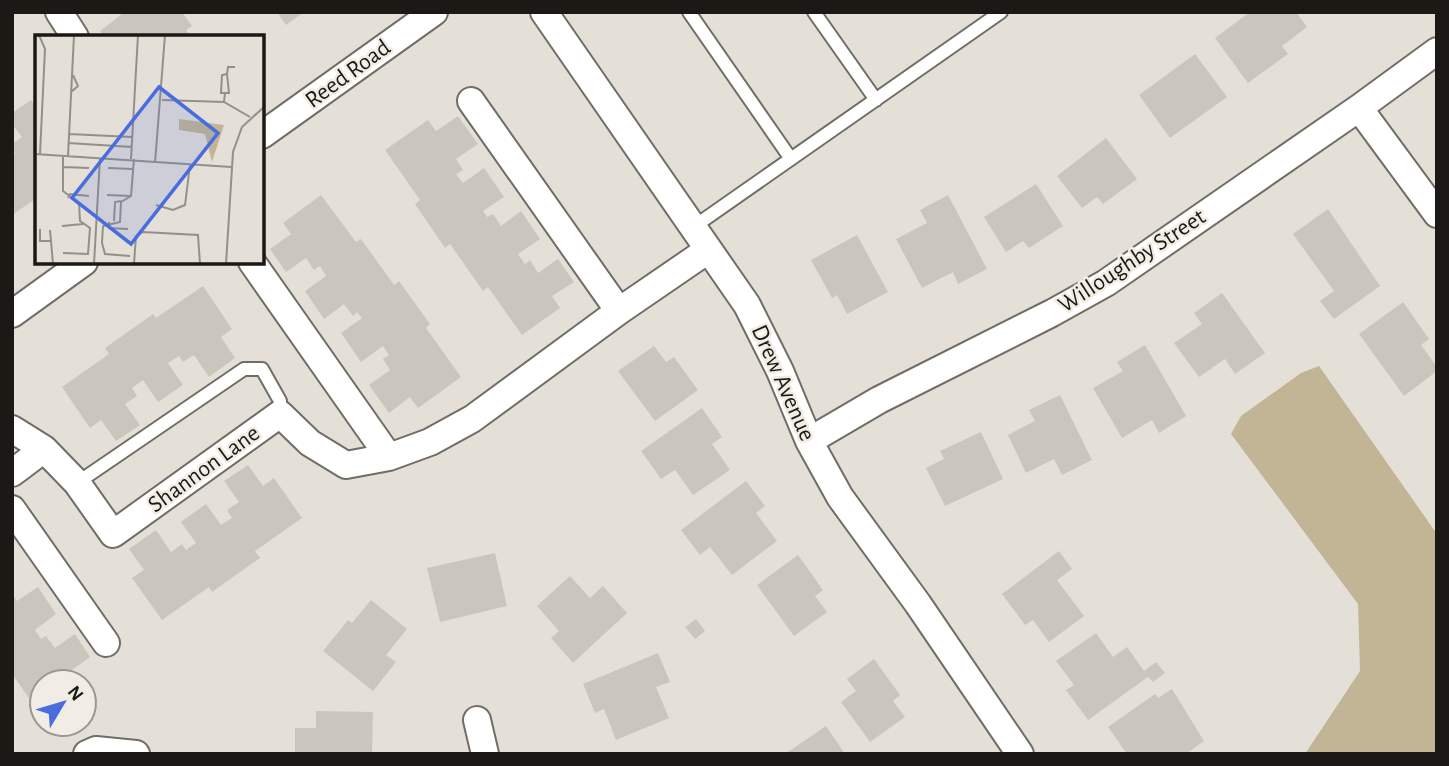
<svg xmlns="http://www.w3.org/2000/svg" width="1449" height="766" viewBox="0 0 1449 766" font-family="'Alegreya Sans',sans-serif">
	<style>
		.green { fill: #c2b595 }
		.building { fill: #cac6be }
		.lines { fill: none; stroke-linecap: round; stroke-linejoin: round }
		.service-casing { stroke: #706d65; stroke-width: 16 }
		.minor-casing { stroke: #706d65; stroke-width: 30 }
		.service { stroke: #fff; stroke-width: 12 }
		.minor { stroke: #fff; stroke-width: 26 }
		.labels { text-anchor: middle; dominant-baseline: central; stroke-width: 5; stroke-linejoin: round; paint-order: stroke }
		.street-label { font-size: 24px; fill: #1a1916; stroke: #f1ede5 }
		.inset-road { fill: none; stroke: #93908a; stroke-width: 2 }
		.view { fill: #496cdf; fill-opacity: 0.15; stroke: #496cdf; stroke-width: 3.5 }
		.inset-edge { fill: none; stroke: #1a1916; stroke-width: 3.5 }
	</style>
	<rect width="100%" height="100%" fill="#e4e0d8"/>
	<!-- green -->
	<path class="green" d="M1319 366 1437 534V754H1305L1360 671 1358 604 1231 434 1241 416 1301 373Z"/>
	<!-- building -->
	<path class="building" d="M119 12H182L192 26 186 30 191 37H104L100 31 121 15Z
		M277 12H304L286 25Z
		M1250 12H1296L1307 27 1282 46 1288 54 1248 83 1215 38Z
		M1195 54 1227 97 1170 138 1139 95Z
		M31 100 37 108V198L12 215V155L15 153 12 144 22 137 12 124V113Z
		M458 116 478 144 456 159 463 170 456 174 463 183 484 168 504 197 483 211 487 217 493 214 501 226 521 211 540 239 518 254 525 264 530 260 538 273 558 259 574 282 552 296 560 308 522 335 488 287 483 291 450 244 445 248 415 204 420 200 385 150 428 120 436 131Z
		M1106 138 1137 179 1103 204 1097 197 1082 208 1057 176Z
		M1036 184 1063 226 1029 248 1023 241 1006 252 984 217Z
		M321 195 356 242 361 239 394 285 399 281 430 324 426 328 461 377 418 408 410 397 389 413 369 385 390 370 383 359 389 355 383 346 361 362 341 333 362 318 357 312 353 316 344 304 324 319 305 291 326 276 320 266 314 270 306 258 286 272 270 249 291 234 283 223Z
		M948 195 987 269 958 284 953 272 922 288 896 239 927 223 920 210Z
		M1328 209 1380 286 1334 319 1320 301 1334 291 1293 234Z
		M857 235 888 292 847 314 837 295 832 298 811 260Z
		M203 286 232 329 221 337 235 358 209 377 194 355 183 362 179 356 168 363 183 385 158 402 143 380 132 388 137 396 125 404 140 425 116 441 101 420 90 428 62 387 109 354 105 348 153 314 156 318Z
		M1222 293 1265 353 1235 374 1225 359 1199 377 1174 343 1202 324 1194 313Z
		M1403 302 1429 339 1421 345 1437 367V371L1404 396 1359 334Z
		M1145 345 1186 416 1159 433 1152 420 1122 438 1093 388 1123 371 1117 362Z
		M654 346 666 362 674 357 698 390 655 421 618 371Z
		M1060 395 1092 460 1062 475 1054 459 1026 473 1008 435 1035 421 1029 410Z
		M702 408 722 437 712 444 730 470 693 495 675 470 661 479 641 451Z
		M981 432 1003 479 945 506 926 468 944 459 940 451Z
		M248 465 263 486 274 478 302 518 255 551 260 558 212 592 209 587 162 620 132 578 144 570 129 549 156 530 171 552 182 544 186 550 196 543 181 522 206 504 221 525 232 518 227 510 239 502 224 481Z
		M746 481 765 506 756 513 777 541 732 575 710 547 700 555 681 530Z
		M1059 551 1072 569 1057 580 1084 616 1049 642 1033 620 1025 625 1002 594Z
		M495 553 507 606 440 622 427 568Z
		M798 555 823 590 815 596 827 612 794 636 757 585Z
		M570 576 590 598 603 586 627 613 573 663 551 638 559 631 537 606Z
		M38 587 56 614 35 630 41 639 46 636 55 648 75 634 90 657 69 672 76 682H42V708L38 711 12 674V594L17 601Z
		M371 600 407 629 386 655 396 662 373 691 323 651 348 620 352 623Z
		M696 619 705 631 695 639 685 627Z
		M1096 633 1113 657 1127 647 1144 671 1156 662 1165 673 1153 682 1148 677 1088 720 1066 690 1074 685 1056 661Z
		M658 653 670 682 656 687 669 718 616 740 604 709 595 713 583 684Z
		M874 659 900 695 893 701 905 717 870 742 841 702 856 691 847 679Z
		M1172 689 1204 741 1186 754H1127L1108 727 1155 694 1158 698Z
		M316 711 373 712 372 754H295V728H316Z
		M826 726 845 754H785Z"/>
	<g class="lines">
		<defs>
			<path id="service" d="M689 12 791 159
				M814 12 876 100
				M692 228 1001 12
				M77 483 244 369H262L280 401V414"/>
			<path id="minor" d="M59 12 75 37
				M544 12 747 305 780 371 809 441 840 497 918 604 1020 754
				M471 101 619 311
				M1359 108 1437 214
				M262 135 434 12
				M252 262 389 457
				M12 314 84 262
				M12 429 44 449 77 483 113 534 280 414 310 443 346 465 389 457 430 442 472 419 619 311 708 250
				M809 441 879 400 1052 313 1106 283 1359 108 1437 51
				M12 473 44 449
				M12 509 106 643
				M477 720 485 754
				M87 754 96 750 136 754"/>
		</defs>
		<!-- service casing -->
		<use href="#service" class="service-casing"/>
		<!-- minor casing -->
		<use href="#minor" class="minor-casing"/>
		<!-- service -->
		<use href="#service" class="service"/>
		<!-- minor -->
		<use href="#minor" class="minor"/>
	</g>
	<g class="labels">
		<!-- street labels -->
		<g class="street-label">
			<text transform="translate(348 74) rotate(-36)">Reed Road</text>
			<text transform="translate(1132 261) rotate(-33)">Willoughby Street</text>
			<text transform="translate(783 383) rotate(66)">Drew Avenue</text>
			<text transform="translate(204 469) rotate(-36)">Shannon Lane</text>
		</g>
	</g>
	<!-- overview -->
	<g transform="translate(35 35)">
		<rect width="229" height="229" fill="#e4e0d8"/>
		<path d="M144 84 189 90 177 127 170 99 144 95Z" fill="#c2b595"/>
		<path class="inset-road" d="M4 0 10 14 5 119M36 57 43 51 38 40M190 58H186L187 40 192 39 193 32H200M127 65 189 67 215 82M189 67 190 58H194L192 39M34 99 97 102M33 108 97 112M0 119 196 132M33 121 39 0M96 124 103 0M120 128 130 0M28 132 54 133M73 133 98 134M72 160 96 161M33 163 35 159 54 161M121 170 138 175 150 170 155 130M79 186 80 167 86 166M74 187V193L93 194M27 191 48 189M5 194V206H15M15 195 18 229M28 218 53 219 55 193 45 186 44 168 28 156V120M95 221 70 219 67 208 68 191 85 187 86 167 96 161 99 124M49 229H92M59 229 65 123M99 229 101 201 108 197 163 200 165 229M191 229 198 117 207 92 230 71"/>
		<path class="view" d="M124 52 183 98 96 209 37 163Z"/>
		<rect width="229" height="229" class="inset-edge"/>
	</g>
	<!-- border -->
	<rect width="1449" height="766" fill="none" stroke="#1a1916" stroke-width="28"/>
	<!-- north arrow -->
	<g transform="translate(63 703) rotate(52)"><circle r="33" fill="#f1ede5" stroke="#9b9892" stroke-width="2"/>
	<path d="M0-5L12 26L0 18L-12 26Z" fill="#496cdf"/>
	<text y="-10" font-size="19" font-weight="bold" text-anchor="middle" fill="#1a1916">N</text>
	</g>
</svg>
